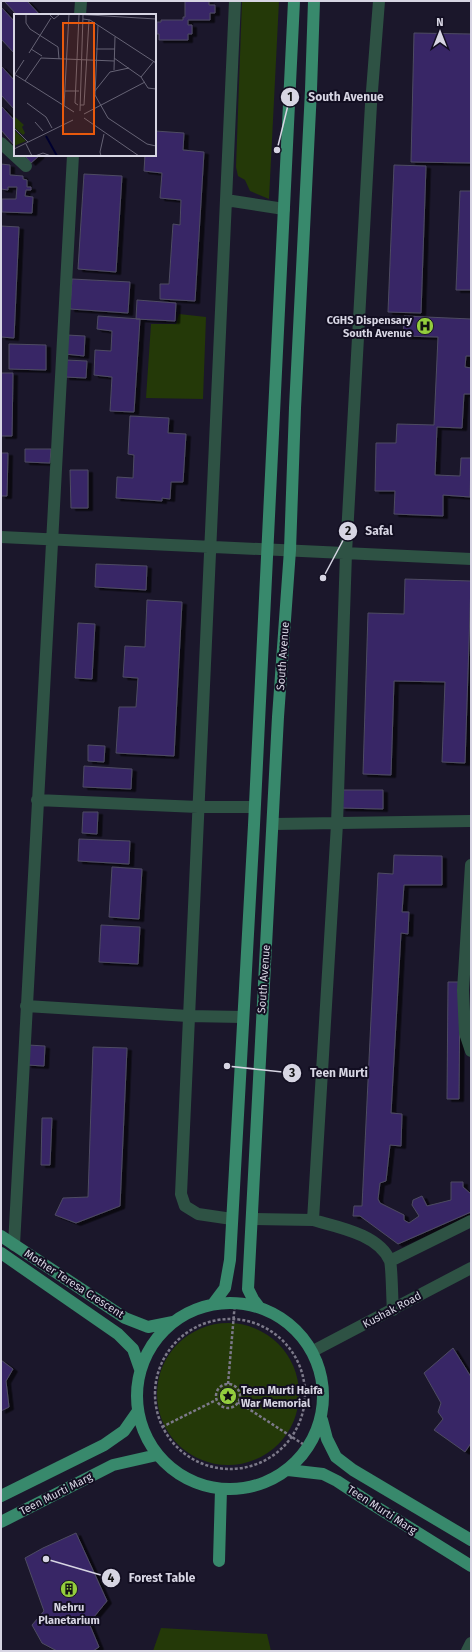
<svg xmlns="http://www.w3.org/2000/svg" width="472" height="1652" viewBox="0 0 472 1652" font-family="'Fira Sans',sans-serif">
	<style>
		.green { fill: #243908 }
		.building { fill: #372666; stroke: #4e4b62; filter: url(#shadow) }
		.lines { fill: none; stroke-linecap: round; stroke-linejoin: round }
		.path { stroke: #7c7989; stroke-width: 2.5; stroke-dasharray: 3 2; stroke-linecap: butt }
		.minor { stroke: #2e5244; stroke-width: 12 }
		.major { stroke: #38896c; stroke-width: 12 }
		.labels { text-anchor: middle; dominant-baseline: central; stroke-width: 4; stroke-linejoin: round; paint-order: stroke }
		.poi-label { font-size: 11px; font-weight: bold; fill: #d7d5e3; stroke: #120e21; text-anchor: end }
		.street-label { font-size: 11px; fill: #d7d5e3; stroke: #120e21 }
		.inset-river { fill: none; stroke: #00002f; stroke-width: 2 }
		.inset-road { fill: none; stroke: #666375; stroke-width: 1 }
		.view { fill: #e8590c; fill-opacity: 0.15; stroke: #e8590c; stroke-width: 2 }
		.inset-edge { fill: none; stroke: #d7d5e3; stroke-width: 2 }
		.leader { fill: none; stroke: #d7d5e3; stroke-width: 1.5 }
		.callout-dot { fill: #d7d5e3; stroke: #120e21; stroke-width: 1.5 }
		.mark-label { font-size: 12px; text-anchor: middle; font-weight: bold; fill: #111 }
		.callout-label { font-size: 12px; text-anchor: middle; font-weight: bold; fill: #d7d5e3; stroke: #120e21; stroke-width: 4; stroke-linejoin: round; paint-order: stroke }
	</style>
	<defs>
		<filter id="shadow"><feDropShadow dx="4.5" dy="2.5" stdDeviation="0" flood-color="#0009"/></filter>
	</defs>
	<rect width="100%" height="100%" fill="#1b172b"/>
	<!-- green -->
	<path class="green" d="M242 1H279L269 199 250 191 245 180 238 176 236 167Z
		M179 314 206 317 203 399 146 398 151 324H176Z
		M157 1394a71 71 0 1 1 142 0a71 71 0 1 1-142 0Z
		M161 1628 267 1634 271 1651H153Z"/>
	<!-- building -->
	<path class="building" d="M4 1H27L40 15H17Z
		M185 1H209V5H215V13H210V20H188V25H192V34H188V40H159V34H157V22H161V20H183V17H185Z
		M1 7 15 22V54L1 39Z
		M414 33 471 34V163L411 162Z
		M1 66 15 81V110L1 95Z
		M1 106 15 121V146L1 130Z
		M155 131 184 133 183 150 204 152 195 301 160 299V284H169L173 224 180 225 181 200 160 198 162 173 144 171 145 155H155Z
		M24 155H40L31 163Z
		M1 164 10 165V175L23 176V179L27 180V187H31V190H26L25 196 33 197 32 213 2 212V199H16L17 187H8V190L1 189Z
		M394 165 426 166 421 313 388 312Z
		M84 174 122 176 116 272 78 269Z
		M460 191H471V290H456Z
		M1 226 19 227 14 338 1 337Z
		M72 279 130 282 128 313 70 309Z
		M137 300 176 303 175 321 136 319Z
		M98 316 140 319 134 412 110 411 112 377 94 375 95 350 111 351 112 331 97 329Z
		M404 316 471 319V356H466L465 367 471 368V394H464L462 428 437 427 435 475 460 476 461 458H471L470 497 443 495V516L394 514 395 491H375L376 443H396L397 424 434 425 438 337 403 336Z
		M67 335 85 336 84 356 65 354Z
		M9 344 46 345V370L9 369Z
		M66 360 87 361 86 378 65 377Z
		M1 373H13L12 436H1Z
		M130 416 169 418 168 433 186 434 183 482H171L170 499 162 498V501L116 498 117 477 133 478 134 455 128 454Z
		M25 449H51L50 463 25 462Z
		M1 453H8L7 496H1Z
		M70 470H88V508H71Z
		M96 564 147 566 146 590 95 587Z
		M405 579 471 581 465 763 442 762 445 682 394 681 391 775 363 774 368 613 404 614Z
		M147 600 182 602 174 756 116 753 119 707H136L138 678 123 677 125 646 145 647Z
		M78 623 95 624 92 679 75 678Z
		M88 745 105 746 104 762 88 761Z
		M84 766 132 769 131 789 83 787Z
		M342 790H383V809L341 808Z
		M83 812H98L97 834 82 833Z
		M79 839 130 841 129 864 78 861Z
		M394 855 442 856V885H404L402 912H409L408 934 401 933 391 1113 402 1114 401 1146 390 1145 386 1181 380 1183 378 1199 380 1203 404 1215V1220L409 1223 419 1216 412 1205 413 1200 422 1196 427 1206 451 1200V1182H463V1187L471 1194V1212L398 1244 360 1216H353L354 1206H362L378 873 393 874Z
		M112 867 142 869 139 919 109 917Z
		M101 925 140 927 138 964 99 962Z
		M448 982H460L459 1099H447Z
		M28 1045 45 1046 44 1066 27 1065Z
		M93 1047 127 1048 120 1206 76 1223 55 1215 63 1198 88 1197Z
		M42 1118H52L50 1165H41Z
		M453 1348 471 1377V1443L465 1452 434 1430 443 1419 438 1412 441 1403 424 1373Z
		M1 1360 13 1369 6 1381 9 1407 1 1411Z
		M76 1533 107 1601 89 1623 99 1647 93 1651H57L42 1643 32 1625 44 1611 25 1558 43 1548Z"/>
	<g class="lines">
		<!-- path -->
		<path class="path" d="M155 1394a75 75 0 1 1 150 0a75 75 0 1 1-150 0Z
			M228 1384 235 1302
			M216 1396a12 12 0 1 1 24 0a12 12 0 1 1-24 0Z
			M238 1402 309 1448
			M162 1427 216 1400"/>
		<!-- minor -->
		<path class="minor" d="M80 15 81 1
			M1 143 26 166
			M226 200 284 209
			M1 537 471 559
			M37 800 198 807H254
			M274 824 471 821
			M471 865 463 990 465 1033 471 1051
			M26 1006 188 1016 243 1017
			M232 1219 198 1214 185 1206 181 1194 235 1
			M252 1219 313 1220 337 824 346 553 371 104 379 1
			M313 1220C337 1227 379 1234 390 1261 392 1268 392 1300 393 1310
			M14 1245 73 155
			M390 1261 471 1221
			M313 1351 471 1268
			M467 1651 471 1643"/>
		<!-- major -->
		<path class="major" d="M1 1236 125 1318 148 1327 173 1322
			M1 1253 118 1334 133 1349 140 1369
			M137 1396a93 93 0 1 1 186 0a93 93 0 1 1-186 0Z
			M213 1304 225 1288 230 1260 254 825 294 1
			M259 1307 253 1299 248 1289 278 717 290 550 295 408 311 90 314 1
			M322 1420 327 1439 336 1457 353 1470 471 1540
			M288 1470 323 1474 337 1481 375 1506 471 1566
			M1 1496 104 1445 124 1431 138 1411
			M1 1522 113 1465 157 1455
			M219 1561 221 1489"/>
	</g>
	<!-- icons -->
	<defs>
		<symbol id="hospital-disc" viewBox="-11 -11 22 22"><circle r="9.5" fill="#93cd3d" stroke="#120e21"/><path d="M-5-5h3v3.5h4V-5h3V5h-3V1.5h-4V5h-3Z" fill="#111"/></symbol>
		<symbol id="sight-disc" viewBox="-11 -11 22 22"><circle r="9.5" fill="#93cd3d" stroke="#120e21"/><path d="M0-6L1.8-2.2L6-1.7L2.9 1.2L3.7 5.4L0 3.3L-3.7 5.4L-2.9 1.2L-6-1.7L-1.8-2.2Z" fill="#111"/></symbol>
		<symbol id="building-disc" viewBox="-11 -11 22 22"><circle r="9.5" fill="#93cd3d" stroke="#120e21"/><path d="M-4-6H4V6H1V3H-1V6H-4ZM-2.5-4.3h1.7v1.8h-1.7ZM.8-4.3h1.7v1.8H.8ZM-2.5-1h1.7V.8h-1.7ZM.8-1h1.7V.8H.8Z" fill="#111"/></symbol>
	</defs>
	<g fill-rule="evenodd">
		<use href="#hospital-disc" x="415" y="316" width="20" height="20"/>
		<use href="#sight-disc" x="218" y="1386" width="20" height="20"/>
		<use href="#building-disc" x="59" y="1579" width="20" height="20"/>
	</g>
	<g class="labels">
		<!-- poi labels -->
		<g class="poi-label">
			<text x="412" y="320">CGHS Dispensary<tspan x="412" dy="13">South Avenue</tspan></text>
			<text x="241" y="1390" text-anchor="start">Teen Murti Haifa<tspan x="241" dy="13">War Memorial</tspan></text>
			<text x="69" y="1607" text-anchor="middle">Nehru<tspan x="69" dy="13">Planetarium</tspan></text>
		</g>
		<!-- street labels -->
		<g class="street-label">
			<text transform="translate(283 656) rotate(-86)">South Avenue</text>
			<text transform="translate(264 979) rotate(-86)">South Avenue</text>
			<text transform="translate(74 1284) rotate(33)">Mother Teresa Crescent</text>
			<text transform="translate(392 1310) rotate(-28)">Kushak Road</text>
			<text transform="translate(56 1494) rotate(-27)">Teen Murti Marg</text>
			<text transform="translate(382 1510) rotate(33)">Teen Murti Marg</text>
		</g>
	</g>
	<!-- overview -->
	<g transform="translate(14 14)">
		<rect width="142" height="142" fill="#1b172b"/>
		<path d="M0 102 10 111 8 113 11 119 9 121 0 113ZM0 116 12 127 0 132Z" fill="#243908"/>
		<path class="inset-river" d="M32 122 43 142"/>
		<path class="inset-road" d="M12 0V9L16 15 44 33 45 45M35 0 40 5 46 0M59 0 142 5M69 5 76 6 142 49M84 11 81 81 94 104 133 130 142 132M17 35 28 42M82 35H101M15 39 37 4M100 44 127 63 134 74 142 75M100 56 101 23M0 60 60 98M1 60 10 46M127 63 140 47M11 67 27 44 100 47M51 77H65M80 78 96 58 115 54M13 89 32 103 38 114M64 91 61 89 65 1M66 91H70L75 6M50 92 55 0M66 97 69 1M70 100 131 68M70 104 125 142M21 108 29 117M0 114 14 128M12 130 18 142M0 135 59 106M21 142 29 139 37 142M87 142 86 138 90 120"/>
		<path class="view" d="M49 9H80V120H49Z"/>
		<rect width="142" height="142" class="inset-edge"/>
	</g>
	<!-- callouts -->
	<path class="leader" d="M277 150L290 97M323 578L348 531M227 1066L292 1073M46 1559L111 1578"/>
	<g class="callout-dot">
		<circle cx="277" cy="150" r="4"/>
		<circle cx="323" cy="578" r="4"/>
		<circle cx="227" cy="1066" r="4"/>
		<circle cx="46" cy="1559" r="4"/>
		<circle cx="290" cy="97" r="10"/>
		<circle cx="348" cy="531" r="10"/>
		<circle cx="292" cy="1073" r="10"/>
		<circle cx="111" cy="1578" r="10"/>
	</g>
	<g class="mark-label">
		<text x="290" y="101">1</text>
		<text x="348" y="535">2</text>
		<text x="292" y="1077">3</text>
		<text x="111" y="1582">4</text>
	</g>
	<g class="callout-label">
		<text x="346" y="101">South Avenue</text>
		<text x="379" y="535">Safal</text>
		<text x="339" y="1077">Teen Murti</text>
		<text x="162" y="1582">Forest Table</text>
	</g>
	<!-- border -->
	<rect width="472" height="1652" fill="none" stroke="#d7d5e3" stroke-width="4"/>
	<!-- north arrow -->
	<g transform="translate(440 32)" stroke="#120e21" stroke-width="3" paint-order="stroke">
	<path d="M0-3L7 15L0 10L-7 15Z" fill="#d7d5e3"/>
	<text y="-6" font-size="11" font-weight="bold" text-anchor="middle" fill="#d7d5e3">N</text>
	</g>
</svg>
